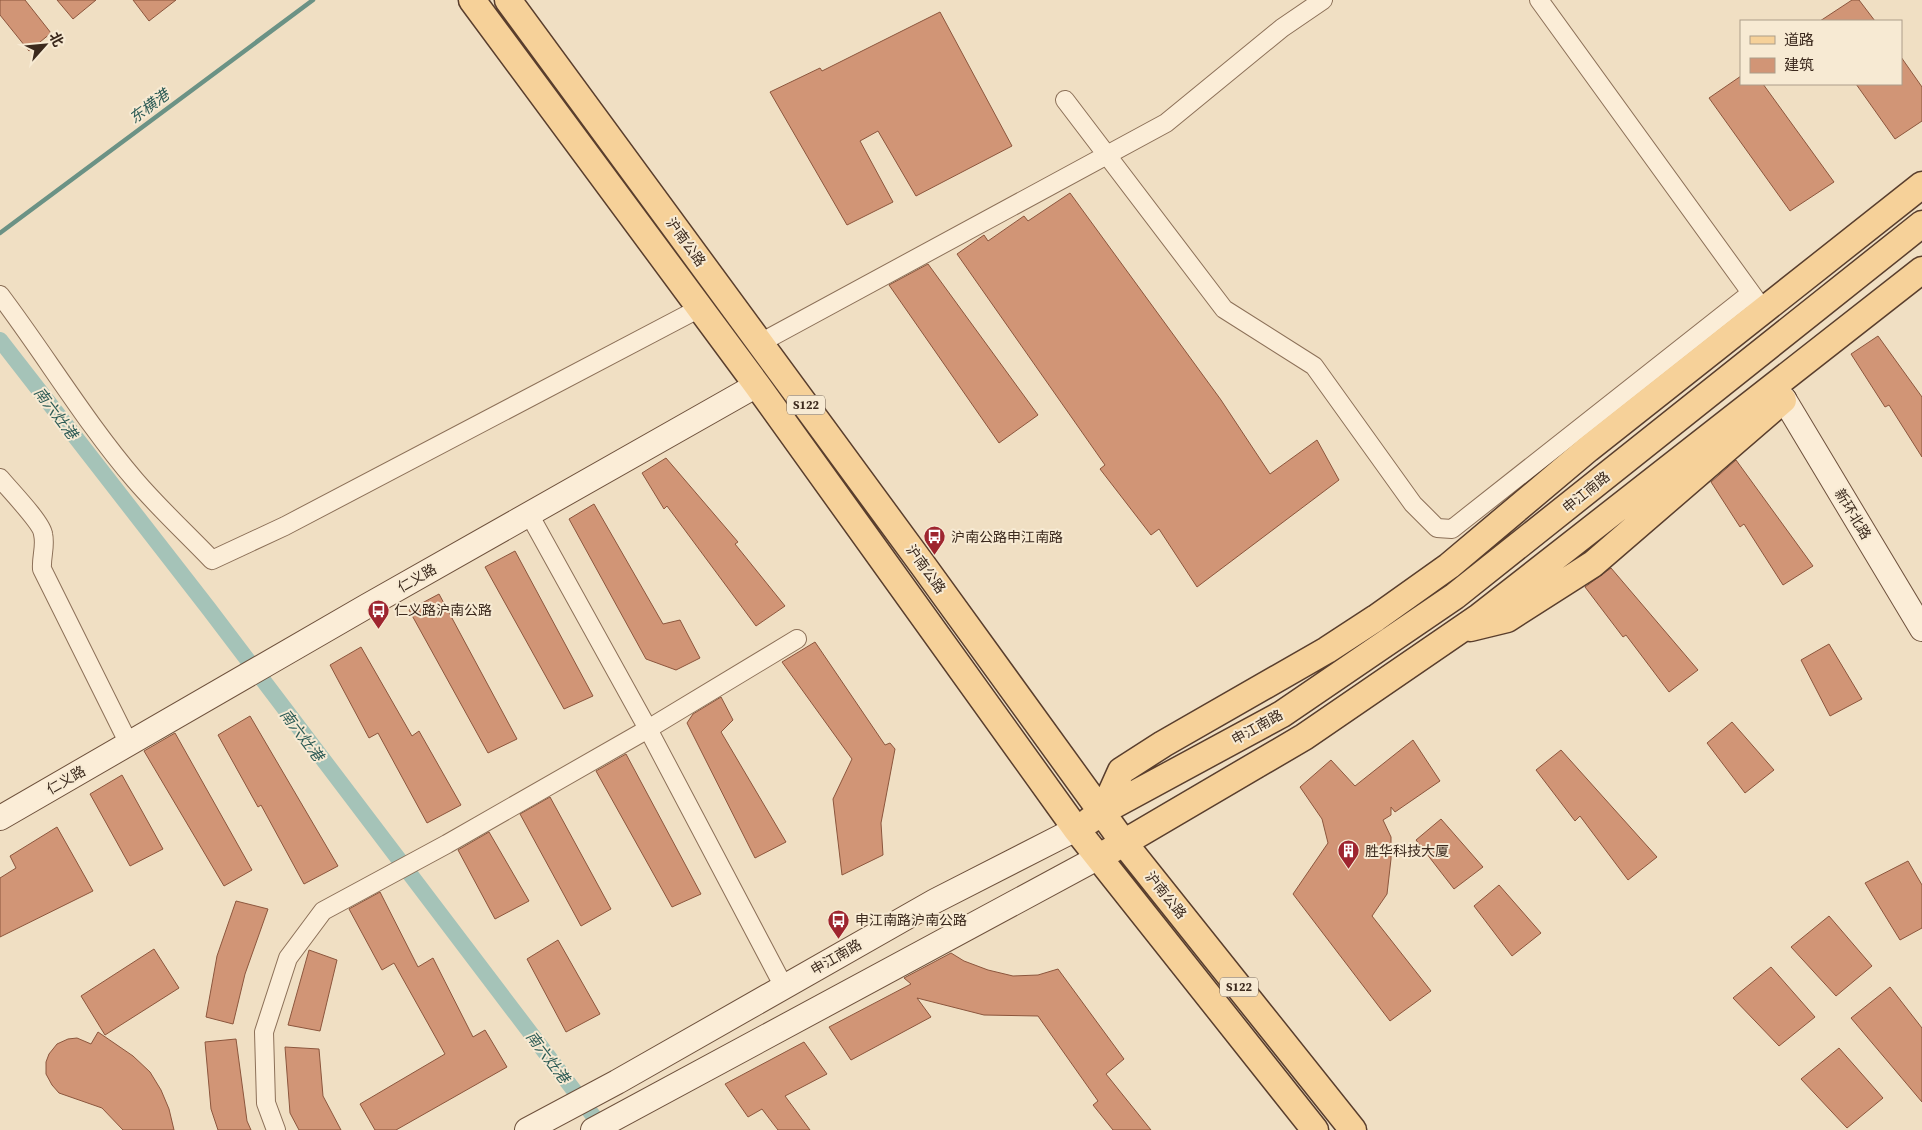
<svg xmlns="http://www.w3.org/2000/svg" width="1922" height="1130" viewBox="0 0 1922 1130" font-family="'Source Serif 4','Noto Sans SC',serif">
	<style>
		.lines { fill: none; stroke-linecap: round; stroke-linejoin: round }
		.stream { stroke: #6b9285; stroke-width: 4.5 }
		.canal { stroke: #a5c3b8; stroke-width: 16 }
		.building { fill: #d19576; stroke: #8c563d }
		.street-casing { stroke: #8c7058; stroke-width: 20 }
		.secondary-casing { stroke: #6e513c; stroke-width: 26 }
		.primary-casing { stroke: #593e2d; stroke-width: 29 }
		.street { stroke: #fbedd7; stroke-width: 18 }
		.secondary { stroke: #fbedd7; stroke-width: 24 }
		.primary { stroke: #f6d199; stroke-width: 26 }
		.labels { text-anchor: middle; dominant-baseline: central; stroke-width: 4; stroke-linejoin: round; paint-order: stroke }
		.shield { fill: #f7ead3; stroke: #736354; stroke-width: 1 }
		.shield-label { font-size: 12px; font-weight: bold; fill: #3b291d }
		.street-label { font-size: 14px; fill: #3b291d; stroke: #f7ead3 }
		.poi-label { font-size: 14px; fill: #3b291d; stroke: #f7ead3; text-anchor: start }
		.water-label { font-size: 15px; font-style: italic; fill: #2c5b55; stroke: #f7ead3 }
	</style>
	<rect width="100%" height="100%" fill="#f0dfc3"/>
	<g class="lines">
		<!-- stream -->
		<path class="stream" d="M0 233 313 0"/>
		<!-- canal -->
		<path class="canal" d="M0 340 209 609 604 1130"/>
	</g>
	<!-- building -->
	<path class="building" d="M0 0H25L51 33 29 51 0 15Z
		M57 0H96L73 19Z
		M133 0H176L149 21Z
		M1852 0H1859L1875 21H1820Z
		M940 12 1012 146 916 196 878 131 860 141 893 202 847 225 770 92 820 68 822 71Z
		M1901 57 1922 87V121L1895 139 1856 84H1901Z
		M1741 76V84H1763L1834 182 1790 211 1709 98Z
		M1070 193 1221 400 1270 474 1317 440 1339 480 1197 587 1159 529 1151 535 1100 469 1105 465 957 254 984 235 988 241 1024 216 1028 221Z
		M928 264 1038 415 999 443 889 285Z
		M1878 336 1922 397V457L1889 405 1885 407 1851 354Z
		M666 458 738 542 735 544 785 606 756 626 667 506 664 509 642 473Z
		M1736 460 1813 566 1783 585 1744 524 1740 527 1711 482Z
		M594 504 663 624 680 620 700 658 676 670 646 659 569 519Z
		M515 551 593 696 564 709 485 567Z
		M1611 568 1698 670 1669 692 1626 635 1623 637 1585 587Z
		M439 594 517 739 488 753 409 610Z
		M815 642 885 745 890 743 895 749 881 823 883 855 842 875 833 799 852 759 782 662Z
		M1829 644 1862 699 1830 716 1801 660Z
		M361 647 412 736 419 731 461 805 427 823 378 733 369 738 330 665Z
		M721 697 733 720 721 732 786 842 755 858 687 723 693 714Z
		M250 716 338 866 304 884 261 805 258 807 218 735Z
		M1732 722 1774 770 1745 793 1707 743Z
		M175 733 252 870 224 886 144 751Z
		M1413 740 1440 781 1395 812 1391 807V815L1383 820 1391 837V859L1387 894 1372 916 1431 991 1390 1021 1293 894 1328 843 1322 819 1300 787 1331 760 1355 786Z
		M1561 750 1657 857 1628 880 1580 816 1575 821 1536 770Z
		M626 754 701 894 672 907 596 771Z
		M122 775 163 849 130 866 90 794Z
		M550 797 611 909 581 926 520 814Z
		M1441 819 1483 867 1454 889 1416 840Z
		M57 827 93 891 0 937V878L16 868 10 856Z
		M489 832 529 901 495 919 458 850Z
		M1908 861 1922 885V928L1900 940 1865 883Z
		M1499 885 1541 933 1512 956 1474 906Z
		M380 892 418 967 433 958 473 1037 485 1030 507 1067 396 1130H375L360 1104 445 1054 394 963 382 970 349 909Z
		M236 901 268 909 245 974 233 1024 206 1017 217 956Z
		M1829 916 1872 966 1836 996 1791 947Z
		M558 940 600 1014 566 1032 527 959Z
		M154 949 179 988 105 1035 81 996Z
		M309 950 337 960 320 1031 288 1025Z
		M951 953 964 961 988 970 1013 976 1038 975 1058 969 1124 1059 1106 1074 1151 1130H1113L1093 1105 1098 1101 1038 1016 984 1015 917 998 931 1017 851 1060 829 1027 911 984 904 978Z
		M1771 967 1815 1017 1779 1046 1733 998Z
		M1890 987 1922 1028V1102L1851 1018Z
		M98 1032 133 1056 150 1072 161 1090 169 1109 174 1130H123L102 1108 59 1093 52 1085 46 1074V1062L49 1054 57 1044 68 1039 77 1038 91 1044Z
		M236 1039 247 1121 251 1130H218L211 1109 205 1042Z
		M804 1042 827 1074 785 1096 810 1130H778L762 1109 748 1117 725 1084Z
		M285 1047 319 1049 323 1096 341 1130H299L290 1113Z
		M1839 1048 1883 1098 1847 1128 1801 1079Z"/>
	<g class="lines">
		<defs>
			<path id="street" d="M1539 0 1757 301
				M1065 100 1224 309 1314 366 1413 504 1437 528 1452 529 1751 293
				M0 295C46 356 86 423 135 480 159 508 187 534 212 560L285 526 700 308
				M760 343 1166 123 1282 28 1323 0
				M0 478C9 489 42 523 43 534 46 546 41 557 42 569L129 744
				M529 514 648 729 784 987
				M276 1130 266 1103 264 1032 288 958 323 911 447 844 648 729 797 639"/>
			<path id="secondary" d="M1784 399 1922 629
				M0 818 367 606 757 385
				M527 1130 617 1082 935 901 1076 829
				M593 1130 1099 857"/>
			<path id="primary" d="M472 0 757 385 1076 829 1315 1130
				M508 0 922 564 1124 843 1353 1130
				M1470 628 1507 619 1593 564 1783 400
				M1103 811 1121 771 1163 744 1327 650 1376 618 1449 566 1588 449 1922 185
				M1089 821 1103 811 1282 714 1455 596 1922 224
				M1108 852 1304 737 1479 617 1922 270"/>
		</defs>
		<!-- street casing -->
		<use href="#street" class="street-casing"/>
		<!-- secondary casing -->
		<use href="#secondary" class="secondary-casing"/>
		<!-- primary casing -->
		<use href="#primary" class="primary-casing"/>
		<!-- street -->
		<use href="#street" class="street"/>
		<!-- secondary -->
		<use href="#secondary" class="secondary"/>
		<!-- primary -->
		<use href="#primary" class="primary"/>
	</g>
	<!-- icons -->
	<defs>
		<symbol id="bus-pin" viewBox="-11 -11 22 30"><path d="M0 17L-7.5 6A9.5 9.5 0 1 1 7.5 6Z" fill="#9e252f" stroke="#f7ead3"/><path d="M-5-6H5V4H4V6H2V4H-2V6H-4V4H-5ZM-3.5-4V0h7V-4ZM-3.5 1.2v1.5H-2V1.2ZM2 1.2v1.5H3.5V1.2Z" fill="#fff"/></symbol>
		<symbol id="building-pin" viewBox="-11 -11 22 30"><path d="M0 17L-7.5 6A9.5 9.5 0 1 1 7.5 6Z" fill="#9e252f" stroke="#f7ead3"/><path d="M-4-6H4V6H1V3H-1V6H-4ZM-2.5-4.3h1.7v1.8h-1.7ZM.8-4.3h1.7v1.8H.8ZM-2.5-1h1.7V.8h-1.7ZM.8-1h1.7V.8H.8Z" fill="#fff"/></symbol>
	</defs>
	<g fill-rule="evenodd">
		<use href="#bus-pin" x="922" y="524" width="25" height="34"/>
		<use href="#bus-pin" x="366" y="598" width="25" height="34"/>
		<use href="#building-pin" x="1336" y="838" width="25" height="34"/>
		<use href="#bus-pin" x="826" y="908" width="25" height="34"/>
	</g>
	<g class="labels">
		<!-- shield labels -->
		<g class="shield">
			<rect x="787" y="395.5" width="38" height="19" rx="4"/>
			<rect x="1220" y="977.5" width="38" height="19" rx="4"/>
		</g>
		<g class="shield-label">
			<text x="806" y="405">S122</text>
			<text x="1239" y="987">S122</text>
		</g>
		<!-- street labels -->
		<g class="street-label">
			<text transform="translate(686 242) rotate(54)">沪南公路</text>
			<text transform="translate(1586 492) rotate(-39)">申江南路</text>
			<text transform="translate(1853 514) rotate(59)">新环北路</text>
			<text transform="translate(926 569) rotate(54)">沪南公路</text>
			<text transform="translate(417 578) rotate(-30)">仁义路</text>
			<text transform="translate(1257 727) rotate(-29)">申江南路</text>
			<text transform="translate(66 780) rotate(-30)">仁义路</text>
			<text transform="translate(1166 895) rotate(51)">沪南公路</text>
			<text transform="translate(836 957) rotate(-30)">申江南路</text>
		</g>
		<!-- poi labels -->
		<g class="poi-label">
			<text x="951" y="537">沪南公路申江南路</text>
			<text x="394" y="610">仁义路沪南公路</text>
			<text x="1365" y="851">胜华科技大厦</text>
			<text x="855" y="920">申江南路沪南公路</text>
		</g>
		<!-- water labels -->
		<g class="water-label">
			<text transform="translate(149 106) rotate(-37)">东横港</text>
			<text transform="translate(56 413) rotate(53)">南六灶港</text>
			<text transform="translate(302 735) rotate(53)">南六灶港</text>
			<text transform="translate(548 1057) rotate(53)">南六灶港</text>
		</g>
	</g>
	<!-- legend -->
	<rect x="1740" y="20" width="162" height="65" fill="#f7ead3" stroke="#ac9d8a"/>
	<rect x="1750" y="36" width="25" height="8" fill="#f6d199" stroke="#ac9d8a"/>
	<text x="1784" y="45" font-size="15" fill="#3b291d">道路</text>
	<rect x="1750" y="58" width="25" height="15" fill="#d19576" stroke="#ac9d8a"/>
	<text x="1784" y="70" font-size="15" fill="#3b291d">建筑</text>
	<!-- north arrow -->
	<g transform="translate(45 45) rotate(63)" stroke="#f7ead3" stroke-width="4" paint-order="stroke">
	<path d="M0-4L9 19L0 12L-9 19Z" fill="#3b291d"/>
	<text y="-8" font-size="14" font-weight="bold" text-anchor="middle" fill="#3b291d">北</text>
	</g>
</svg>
